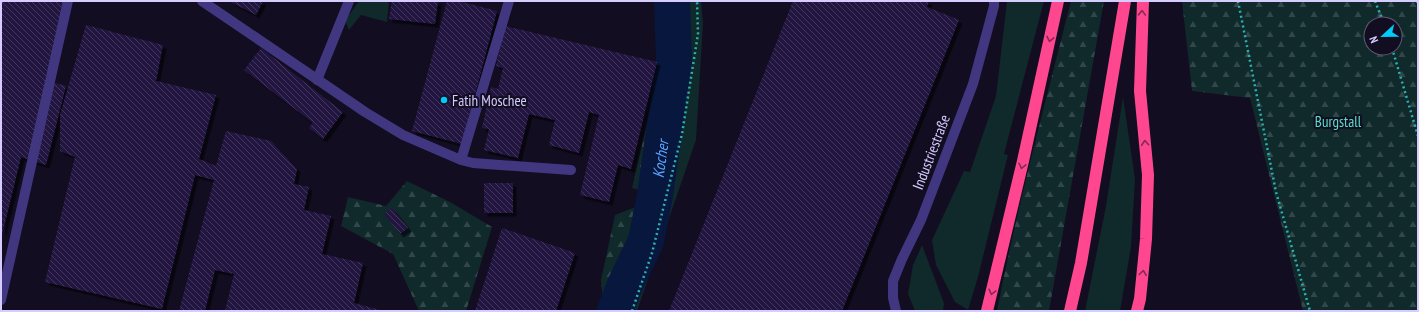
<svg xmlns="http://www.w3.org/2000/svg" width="1419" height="312" viewBox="0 0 1419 312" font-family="'PT Sans Narrow',sans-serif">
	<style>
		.grass { fill: #10292a }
		.forest { fill: url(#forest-firs); fill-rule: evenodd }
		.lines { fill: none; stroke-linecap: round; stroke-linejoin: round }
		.river { stroke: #08173d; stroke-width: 36 }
		.building { fill: url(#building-back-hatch); filter: url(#shadow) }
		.path { stroke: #2cb0b3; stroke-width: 2.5; stroke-dasharray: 2 3; stroke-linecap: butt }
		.minor { stroke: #403780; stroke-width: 10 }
		.highway { stroke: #ff4790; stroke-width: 12 }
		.oneway { stroke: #882a58 }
		.poi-dot { fill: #00caf7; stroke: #120d20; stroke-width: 1.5 }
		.labels { text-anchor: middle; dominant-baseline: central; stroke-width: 4; stroke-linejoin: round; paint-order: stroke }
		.poi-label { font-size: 15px; fill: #d6ccff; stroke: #120d20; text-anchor: start }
		.park-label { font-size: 15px; fill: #57e0c9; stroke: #120d20 }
		.street-label { font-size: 15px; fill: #d6ccff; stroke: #120d20 }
		.water-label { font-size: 16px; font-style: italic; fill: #5aa5ff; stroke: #120d20 }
	</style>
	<defs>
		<pattern id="forest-firs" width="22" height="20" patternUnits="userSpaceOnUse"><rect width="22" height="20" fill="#10292a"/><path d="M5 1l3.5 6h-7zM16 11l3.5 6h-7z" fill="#32474a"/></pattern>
		<pattern id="building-back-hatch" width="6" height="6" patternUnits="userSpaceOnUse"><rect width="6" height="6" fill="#241841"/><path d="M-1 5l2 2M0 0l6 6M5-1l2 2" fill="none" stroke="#43385e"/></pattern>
		<filter id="shadow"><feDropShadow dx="3.5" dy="3.5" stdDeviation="0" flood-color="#0009"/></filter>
	</defs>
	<rect width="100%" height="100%" fill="#120d20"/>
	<!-- grass -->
	<path class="grass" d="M359 1H389L387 22 361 15 349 30 345 21Z
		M688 1H701L703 23 696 140 637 311H624L651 242 659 196Z
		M1007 1H1044L1004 154 1008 155 978 277 968 310 955 302 936 265 932 240 964 171 970 172 996 96Z
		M1123 97 1135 179 1131 247 1120 311H1085L1106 206Z
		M922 245 944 303 943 311H915L908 294 913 265Z"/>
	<!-- forest -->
	<path class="forest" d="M664 1H688L659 196 632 188 673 15Z
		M1071 1H1104L1049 311H997C1017 207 1045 104 1071 1Z
		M1182 1H1418V311H1303L1250 98 1192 91ZM1371 24H1395V48H1371Z
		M407 181 450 202 492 227 466 311H419L393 254 341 226 348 197 386 206Z
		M659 198 651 242 624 311H604L601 280 615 215Z"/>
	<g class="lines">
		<!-- river -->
		<path class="river" id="s1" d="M615 311 625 285 646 241 655 195 674 61 672 1"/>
	</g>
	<!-- building -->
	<path class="building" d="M1 1H66L45 80 66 86 46 165 21 157 2 235Z
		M232 1H263L256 15 231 2Z
		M392 1H438L435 24 389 19Z
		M447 1H458L497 11 462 144 412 131Z
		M793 1H929L927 7 959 20 842 311H669Z
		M86 25 163 45 156 81 216 95 199 159 216 166 226 131 271 141 297 169 294 184 309 187 304 210 331 216 322 254 363 263 354 303 384 311H225L234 274 215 270 205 311H179L214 180 195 175 162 309 45 282 75 157 60 151V115Z
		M505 26 657 62 631 169 618 165 609 202 580 195 599 115 589 112 579 153 549 145 555 120 529 114 518 158 484 150 489 129 482 128 491 87 498 89 503 68 496 66Z
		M261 48 343 112 323 139 309 128 313 123 244 70Z
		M484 183H513V213H484Z
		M392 208 408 228 400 234 384 214Z
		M502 228 575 253 556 311H475Z"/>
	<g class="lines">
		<!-- path -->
		<path class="path" d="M1238 1 1276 192 1310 311
			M1375 1 1384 24
			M1417 1 1418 4
			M1392 48 1418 136
			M632 311 652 253 682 134 698 34 697 1"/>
		<!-- minor -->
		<path class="minor" d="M202 1 365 112 403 135 461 160 473 163 571 170
			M317 80 349 1
			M461 160 509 1
			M1 300 68 1
			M896 311 893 298V281L902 259 921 220 973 84 994 6V1"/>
		<!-- highway -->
		<path class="highway" d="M987 311 1023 161 1058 1
			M1070 311 1081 263 1125 1
			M1137 311 1140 299 1146 239 1148 175 1140 91 1143 1"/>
	</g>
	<!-- one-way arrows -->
	<defs><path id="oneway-chevron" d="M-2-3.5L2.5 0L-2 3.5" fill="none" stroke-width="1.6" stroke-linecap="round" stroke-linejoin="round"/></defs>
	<g class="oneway">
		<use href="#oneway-chevron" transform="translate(1142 13) rotate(-88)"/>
		<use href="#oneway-chevron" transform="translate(1050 39) rotate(102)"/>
		<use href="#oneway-chevron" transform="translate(1145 143) rotate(-95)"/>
		<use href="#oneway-chevron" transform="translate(1022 166) rotate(103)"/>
		<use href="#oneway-chevron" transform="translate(1143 273) rotate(-83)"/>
		<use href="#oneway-chevron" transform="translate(992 292) rotate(104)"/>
	</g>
	<!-- markers -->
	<circle class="poi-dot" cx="444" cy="100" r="4"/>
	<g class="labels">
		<!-- poi labels -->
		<g class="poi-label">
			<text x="452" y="100">Fatih Moschee</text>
		</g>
		<!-- park labels -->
		<g class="park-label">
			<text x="1338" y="121">Burgstall</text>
		</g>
		<!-- street labels -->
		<g class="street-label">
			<text transform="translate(931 152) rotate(-69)">Industriestraße</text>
		</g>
		<!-- water labels -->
		<g class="water-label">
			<text stroke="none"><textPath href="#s1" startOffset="160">Kocher</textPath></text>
		</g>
	</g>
	<!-- border -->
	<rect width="1419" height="312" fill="none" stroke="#d6ccff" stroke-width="4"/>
	<!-- north arrow -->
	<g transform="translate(1383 36) rotate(248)"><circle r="19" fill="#120d20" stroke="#605979"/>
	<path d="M0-3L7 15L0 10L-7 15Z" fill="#00caf7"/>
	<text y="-6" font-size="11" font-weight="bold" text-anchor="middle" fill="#d6ccff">N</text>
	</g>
</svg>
